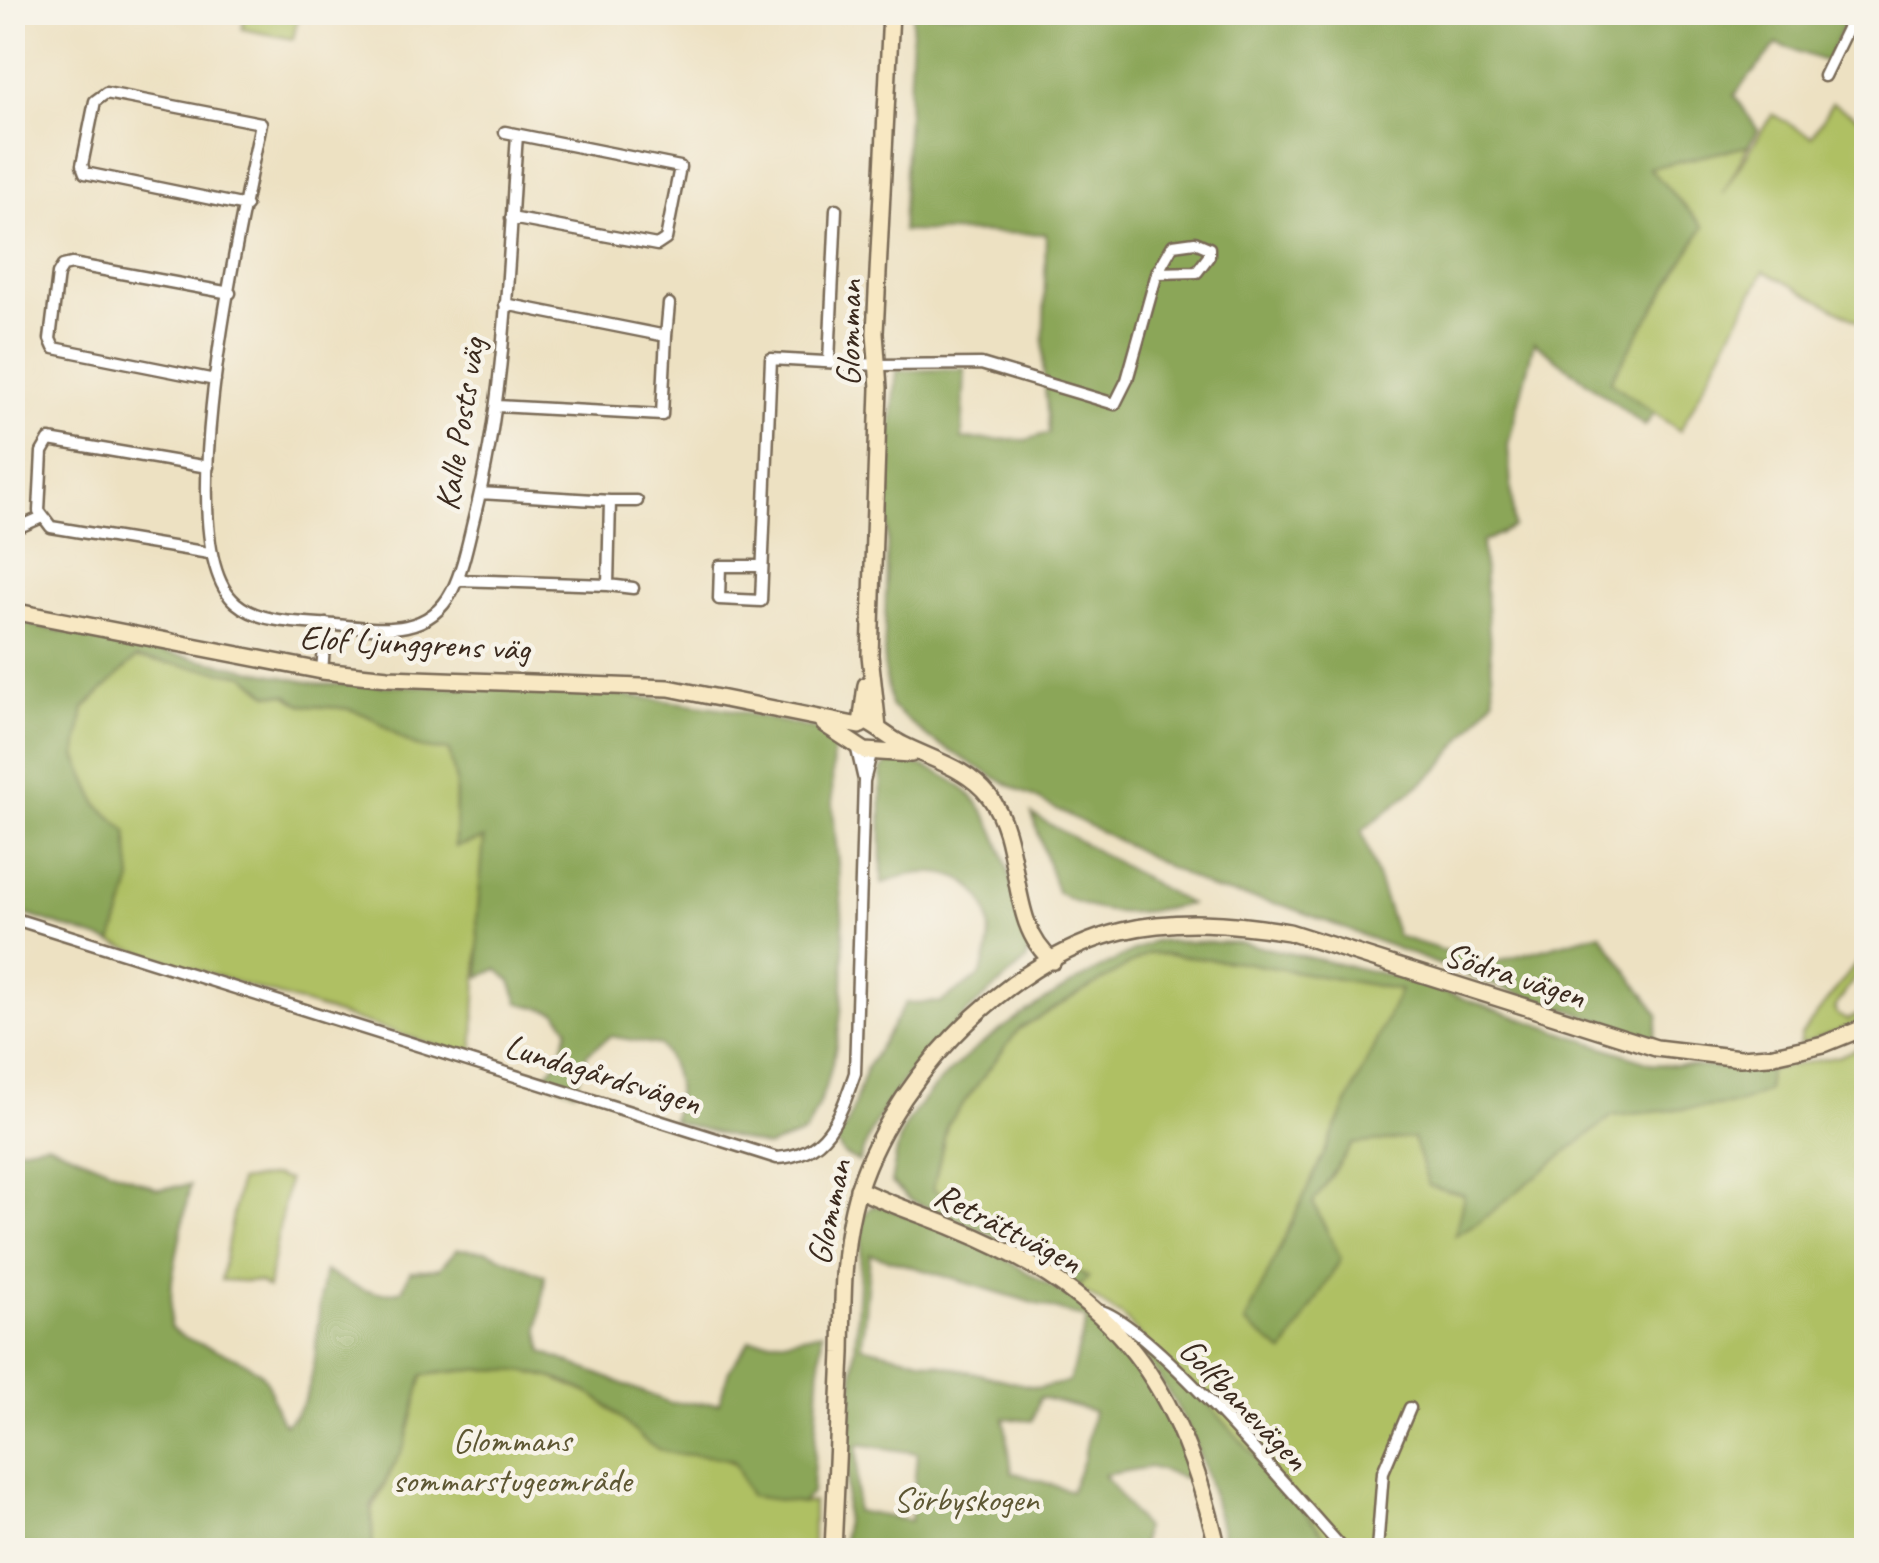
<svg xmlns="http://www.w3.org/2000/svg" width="1879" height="1563" viewBox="0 0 1879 1563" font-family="Caveat,sans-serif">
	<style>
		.green { fill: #afc063; stroke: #757540; stroke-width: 2.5 }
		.forest { fill: #8ba659; stroke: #63683c; stroke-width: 2.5; fill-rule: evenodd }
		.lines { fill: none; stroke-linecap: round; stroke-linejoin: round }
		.street-casing { stroke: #796a57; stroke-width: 15 }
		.secondary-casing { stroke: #796a57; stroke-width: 20 }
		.street { stroke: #fff; stroke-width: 10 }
		.secondary { stroke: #f8e8c3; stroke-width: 15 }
		.labels { text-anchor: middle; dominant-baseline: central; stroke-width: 9; stroke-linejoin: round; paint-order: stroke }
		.street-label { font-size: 35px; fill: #3b2a1e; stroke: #f7f3e8 }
		.park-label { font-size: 35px; fill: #5e5733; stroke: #f7f3e8 }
	</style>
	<rect width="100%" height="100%" fill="#f7f3e8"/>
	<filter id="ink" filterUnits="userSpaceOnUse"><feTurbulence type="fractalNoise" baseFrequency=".01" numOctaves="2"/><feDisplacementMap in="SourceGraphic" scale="20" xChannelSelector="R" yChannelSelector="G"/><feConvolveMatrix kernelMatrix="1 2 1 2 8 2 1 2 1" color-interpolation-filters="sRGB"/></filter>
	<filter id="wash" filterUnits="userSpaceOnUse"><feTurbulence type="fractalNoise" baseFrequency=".0048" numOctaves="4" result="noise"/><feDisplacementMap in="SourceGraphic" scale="40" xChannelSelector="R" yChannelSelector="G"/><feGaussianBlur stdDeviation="2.25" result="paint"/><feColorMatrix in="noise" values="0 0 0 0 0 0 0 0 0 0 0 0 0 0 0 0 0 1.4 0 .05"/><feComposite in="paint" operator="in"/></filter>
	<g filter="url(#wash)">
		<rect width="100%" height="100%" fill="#ede1c2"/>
		<!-- green -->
		<path class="green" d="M245 13H299L293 39 242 29Z
			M1832 103 1866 122V325L1764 271 1680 431 1609 382 1703 227 1648 168 1748 146 1723 194 1772 114 1812 137Z
			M136 658 245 675 268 694 287 695C305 712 324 704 348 709 392 719 399 754 449 750L456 782 455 846 484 839 473 1057 112 943 127 832 98 805 76 756 84 708Z
			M1866 951V960L1835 1008 1836 1014 1847 1020 1866 1011V1020L1799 1045 1801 1035Z
			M1149 953 1241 962 1401 990 1654 1072 1767 1090 1769 1070 1840 1056 1866 1044V1550H1339L1123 1317 1078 1288 1088 1278 933 1189 947 1125 1019 1029Z
			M275 1176 288 1180 268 1288 259 1282 221 1280 239 1181Z
			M501 1367 550 1377 595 1396 655 1448 717 1454 801 1503 813 1502V1550H373L372 1511 404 1445 423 1375Z"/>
		<!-- forest -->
		<path class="forest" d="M913 13H1849L1827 62 1777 44 1734 95 1758 130 1748 146 1649 168 1704 227 1610 381 1654 413 1645 426 1534 342 1508 445 1514 527 1482 542 1494 698 1439 769 1362 831 1397 936 1487 964 1600 933 1659 1015 1654 1038 1479 980 1286 906 1214 890 994 777 927 737 891 706 884 668 890 436 897 371 965 369 962 439 1026 440 1049 433 1043 366 1046 234 902 231Z
			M12 621 318 684 577 689 727 709 835 734C828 784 836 837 840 887 848 969 846 1060 805 1133L767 1147 673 1121C679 1090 678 1071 660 1045L610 1036 587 1054 575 1091 542 1080 560 1057 568 1028 557 1012 519 1003 511 981 497 969 480 977 477 919 484 839 455 847 456 782 449 750C399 754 392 719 348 709 324 704 305 712 287 695L268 694 245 675 136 658 84 708 76 756 98 805 127 831 132 880 112 943 13 910Z
			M893 760C1005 776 1001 860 1029 949L1026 961C959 1020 888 1075 859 1162L844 1155 835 1141 848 1124 866 1069 906 1003 941 1002 980 976C1013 897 958 850 882 884L881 769Z
			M1032 814 1189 904C1140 915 1100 919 1057 892Z
			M1153 941 1243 943 1407 979 1653 1064 1769 1070 1767 1091 1737 1104 1612 1116 1480 1221 1455 1235 1464 1195 1429 1186 1413 1138 1353 1144 1313 1203 1341 1259 1284 1353 1245 1323 1400 990 1241 962 1149 953 1019 1029 947 1125 933 1189 1088 1277 1078 1288 987 1233 910 1200 891 1182C895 1166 896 1144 904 1129 947 1050 1074 980 1153 941Z
			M47 1143 158 1189 190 1185 172 1280 170 1327C197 1350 234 1349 261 1374 274 1386 271 1411 285 1424 325 1396 313 1313 325 1271 351 1285 372 1299 402 1290L410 1272 440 1268 457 1249 488 1251 545 1276 539 1330 543 1352 670 1403H719L729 1370 750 1340H784L822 1332 812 1492 802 1503 750 1496 734 1461C710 1452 673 1459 652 1446 631 1432 616 1409 594 1396 539 1363 483 1367 423 1375L405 1445 371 1507 373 1550H13V1149Z
			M872 1206 887 1207 992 1251 1099 1315 1151 1382 1197 1482 1150 1467 1104 1475 1144 1528 1141 1550H843L863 1216ZM870 1254 1087 1319 1069 1382 1038 1388 862 1346ZM1040 1397 1093 1411 1084 1457 1071 1491 1012 1472 1004 1418 1032 1421ZM858 1444 917 1453 911 1521 856 1511Z
			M1109 1317 1194 1388 1338 1550H1226C1206 1454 1178 1388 1109 1317Z"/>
	</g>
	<g filter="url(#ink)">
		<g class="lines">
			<defs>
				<path id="street" d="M1824 76 1855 12
					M505 132 680 167 666 239 657 245 511 218
					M246 206 85 173 82 165 95 101 106 93 261 123C244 211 165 544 236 603 263 626 312 622 346 626 387 630 430 634 452 591 463 569 468 542 474 518 506 394 508 262 517 135
					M666 336 669 304
					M829 362 836 209
					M215 380 54 348 50 339 58 274 63 266 72 264 230 293
					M496 406 662 415 666 336 505 304
					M208 467 49 440 42 452 39 511 51 527 209 553
					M610 501H637
					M24 525 40 518
					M761 566H720L719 599 761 601 771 359 878 365 981 364 1115 404 1127 380 1157 273 1197 272 1209 256V248L1195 242 1173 245 1157 273
					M457 580 608 585 610 501 480 493
					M608 585 633 588
					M322 671 326 624
					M856 745 864 780
					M12 918 777 1158C828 1155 840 1116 855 1073L864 781 872 750
					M1096 1310C1142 1313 1305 1508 1344 1550
					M1377 1550 1383 1472 1410 1408"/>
				<path id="secondary" d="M12 611 322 671 388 678 669 688 859 726
					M824 724 865 751 911 754
					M870 724C881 730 891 739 903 745 933 760 967 768 989 796 1025 843 1006 924 1053 961
					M861 725 866 685
					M878 728 870 655 879 388 875 333 891 12
					M858 1189C890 1205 924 1215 957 1229 1119 1295 1180 1385 1218 1550
					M833 1550C836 1485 839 1419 842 1353 843 1305 842 1256 853 1209 880 1092 1004 959 1122 931 1178 918 1233 923 1289 932L1656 1048 1740 1058 1769 1056 1824 1044 1866 1027"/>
			</defs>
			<!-- street casing -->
			<use href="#street" class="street-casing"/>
			<!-- secondary casing -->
			<use href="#secondary" class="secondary-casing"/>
			<!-- street -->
			<use href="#street" class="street"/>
			<!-- secondary -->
			<use href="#secondary" class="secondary"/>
		</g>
	</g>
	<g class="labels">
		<!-- street labels -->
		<g class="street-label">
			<text transform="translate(849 333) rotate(-89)">Glomman</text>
			<text transform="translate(460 424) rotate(-81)">Kalle Posts väg</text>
			<text transform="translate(415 643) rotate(3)">Elof Ljunggrens väg</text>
			<text transform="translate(1515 975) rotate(18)">Södra vägen</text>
			<text transform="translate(603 1074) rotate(17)">Lundagårdsvägen</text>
			<text transform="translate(829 1212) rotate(-78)">Glomman</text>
			<text transform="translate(1008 1228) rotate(27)">Reträttvägen</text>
			<text transform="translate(1244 1404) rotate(46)">Golfbanevägen</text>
		</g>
		<!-- park labels -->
		<g class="park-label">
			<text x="512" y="1440">Glommans<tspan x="512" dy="40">sommarstugeområde</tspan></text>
			<text x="966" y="1499">Sörbyskogen</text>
		</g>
	</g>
	<!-- margin -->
	<rect width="1879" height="1563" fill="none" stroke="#f7f3e8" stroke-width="50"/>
</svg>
